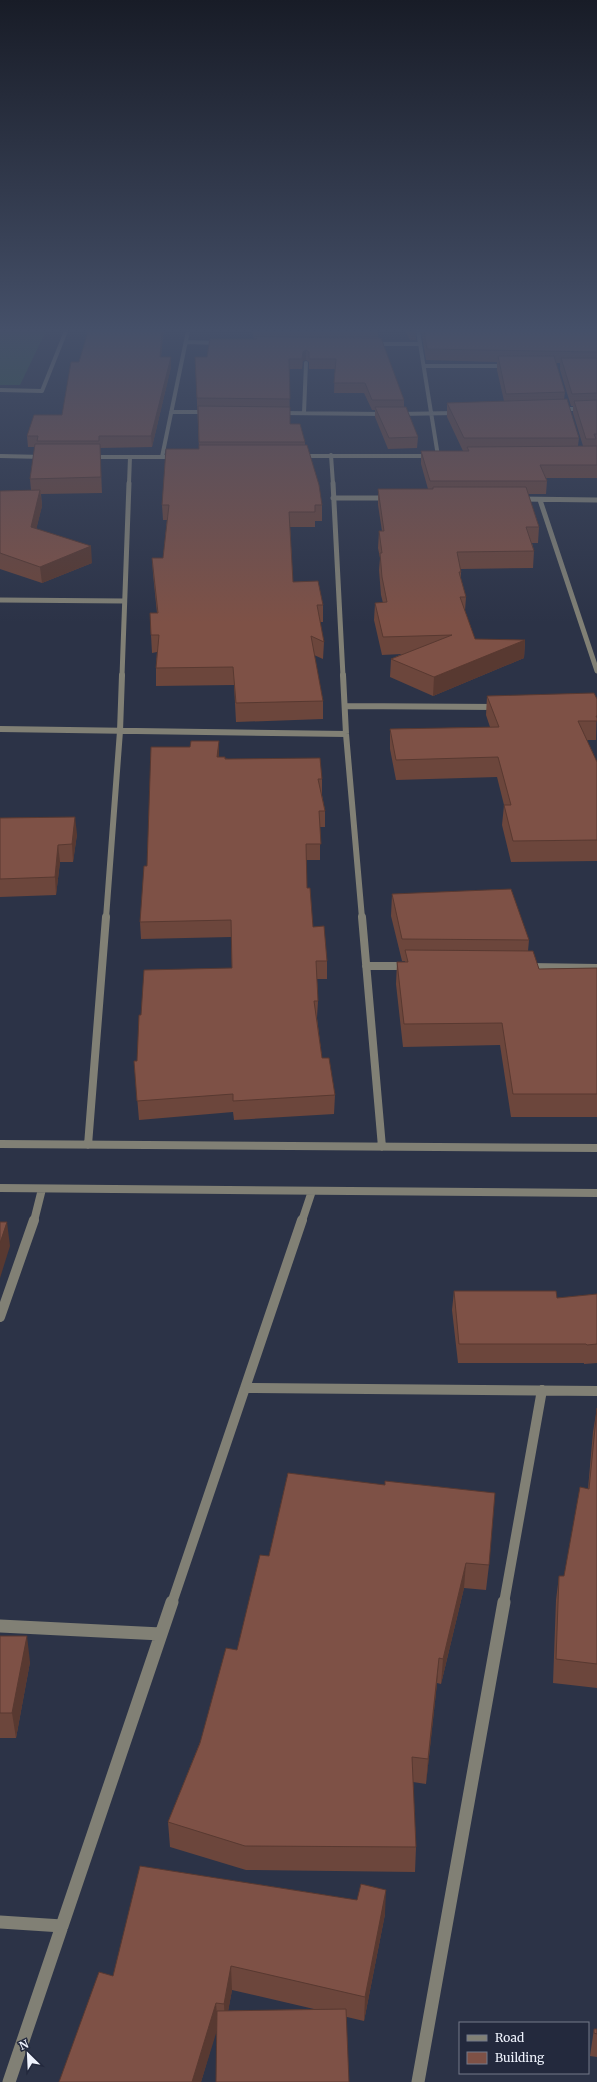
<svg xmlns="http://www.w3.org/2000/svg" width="597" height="2082" viewBox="0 0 597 2082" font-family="Merriweather,serif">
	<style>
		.green { fill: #305946 }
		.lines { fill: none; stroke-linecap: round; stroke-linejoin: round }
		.minor-far5 { stroke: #818075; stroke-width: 4 }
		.minor-far4 { stroke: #818075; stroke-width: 5 }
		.minor-far3 { stroke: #818075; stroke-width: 6 }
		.minor-far2 { stroke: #818075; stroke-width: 8 }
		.minor-far1 { stroke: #818075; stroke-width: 10 }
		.minor { stroke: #818075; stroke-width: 13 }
		.wall { fill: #6c463c; fill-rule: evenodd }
		.shaded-wall { fill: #583931 }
		.building { fill: #7e5146; stroke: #583931 }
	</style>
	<rect width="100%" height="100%" fill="#2c3347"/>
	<!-- green -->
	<path class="green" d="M0 331H46L20 385H0Z"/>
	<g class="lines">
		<!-- minor-far5 -->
		<path class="minor-far5" d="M418 331 438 456
			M186 342 219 343
			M372 344H420
			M424 366H507
			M0 390 42 391 66 331
			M560 409H597
			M171 412H208
			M280 413 384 414
			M304 413 306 363
			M398 414 456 413
			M331 455 333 484
			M0 456 44 457
			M300 456H432
			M90 457H176
			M162 457 188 331
			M129 484 130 457"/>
		<!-- minor-far4 -->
		<path class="minor-far4" d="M333 483 343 676
			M333 498H388
			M520 499 597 500
			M540 500 597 671
			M0 600 124 601
			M122 676 129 483"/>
		<!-- minor-far3 -->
		<path class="minor-far3" d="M343 675 346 734 362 918
			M345 706 496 707
			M0 729 346 734
			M106 918 120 731 122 675"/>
		<!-- minor-far2 -->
		<path class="minor-far2" d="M362 917 382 1147
			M366 966H407
			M529 967 597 968
			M0 1144 597 1148
			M88 1145 106 917
			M0 1188 597 1193
			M34 1221 42 1189
			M302 1221 312 1191"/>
		<!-- minor-far1 -->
		<path class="minor-far1" d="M0 1317 34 1220
			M245 1388 597 1391
			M172 1603 302 1220
			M504 1603 542 1390"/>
		<!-- minor -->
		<path class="minor" d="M0 1626 161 1634
			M0 1922 62 1926
			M9 2082 172 1602
			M418 2082 504 1602"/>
	</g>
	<!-- wall -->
	<path class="wall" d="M87 331H166L163 335 161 357H171V367L152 447 100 448 102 493 41 494 42 506 36 529 92 563 42 583 0 569V491L31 490 30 479 35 447H28L27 436 62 415 79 362 87 335Z
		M252 331H378V338L404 400V407L418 437 417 448 388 449 375 417V410H372L364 393H334L335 369H309V362L306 360 303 361 302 369H289L290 424 305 442V445L322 505V521H315V527H290L293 582 323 605V622H320L324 642 323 659 314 655 323 701V719L236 722 234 685 156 686V668L157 652 152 653 151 635 157 613 153 574 152 558H163L167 520H163L162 505 199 449 195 357H207L254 339Z
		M405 331H416V340H410Z
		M421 331H597V478H546L547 481 546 494H528L539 527 538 543H532L534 551 533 568 461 569V579L466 597 465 611 475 639 525 640 524 658 433 696 390 677 391 659 402 654 382 655 374 620 375 603H383L381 595 379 570 380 558 378 548 379 531H382L378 505V489H428L421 464V451H463L447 417V403L504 401 497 370V362L426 360ZM556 363H560V370L571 406H573V413L583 446H578L579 438 564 400 565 392Z
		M487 696 597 699 596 740H587L597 762V861L511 862 502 825 504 805 497 777 396 780 390 749V729L490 727 486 715Z
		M190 747 219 757 322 779V795L325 811V827H320V860H306L307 888 313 927 327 961V979H317L318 1001 317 1018 322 1058 335 1095 334 1114 234 1120 233 1112 139 1120 134 1061H137L141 1015 232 968 231 937 141 939 140 922 147 866Z
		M0 818 77 834 73 862H60L56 895 0 897Z
		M392 894 529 940 528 951 539 969 597 968V1117H511L500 1045 403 1047 396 984 397 962H405V961H402L391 916Z
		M454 1291 557 1298 597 1294V1363L584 1364V1363H458L452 1310Z
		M597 1408V1688L553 1683 556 1600 559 1576H564L588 1489 593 1432Z
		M288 1473 489 1565 486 1590 464 1588 441 1684 437 1683 426 1784 413 1782 416 1847 415 1872 246 1870 170 1847 168 1822 237 1650 269 1556Z
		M0 1636 30 1662 16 1738H0Z
		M385 1914 364 2021 347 2017 216 2031 201 2082H59L113 1976ZM232 1990 314 2009 228 2011Z
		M594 2029H597V2057L590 2056Z"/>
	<!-- shaded-wall -->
	<path class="shaded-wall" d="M162 331H166L163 335 160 367V357Z
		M306 350V360L303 361 302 369 303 352Z
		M171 357V367L152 447 151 436Z
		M40 490 42 506 33 543 31 527Z
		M91 546 92 563 42 583 40 567Z
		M525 640 524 658 433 696 434 677Z
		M219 741V756L217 773V757Z
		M75 817 77 834 73 862 72 844Z
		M58 845 60 862 56 895 55 877Z
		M7 1222 10 1246 0 1278V1243Z
		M466 1563 464 1588 441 1684 443 1659Z
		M27 1636 30 1662 16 1738 12 1713Z
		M439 1658 437 1683 426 1784 428 1759Z
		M386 1890 385 1914 364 2021 365 1997Z
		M231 1966 232 1990 225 2028 224 2004Z
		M216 2003 218 2027 201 2082H192Z"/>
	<!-- building -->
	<path class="building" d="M87 331H162L160 357H171L151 436H99V441H37L38 436H27L34 415H62L71 362H79L87 335Z
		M424 331H597V352L427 349Z
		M256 337 381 338 404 400H372L365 383H334L336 359H309V352L306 350 303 352 302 359H289L290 399 197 398 195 357H207L210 339H257Z
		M498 356H554L565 392 506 394Z
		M561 358H597V393L572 394Z
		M567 399 579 438H464L447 403Z
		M597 400V434H594L596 439H586L574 401Z
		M198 406 290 407V424H300L305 442H199Z
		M375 407H406L418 437 389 438Z
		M35 444H100L101 477 30 479Z
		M199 445H307L319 485 322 505H315V512H289L293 582 318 581 323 605H317L324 642 311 636 323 701 236 703 233 667 156 668 159 635H151L150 613H158L152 558H163L169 505H162L166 449H199Z
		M597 446V465H540L547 481H430L421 451H469L467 447Z
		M433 487H526L539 527H526L534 551 457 552 461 572H459L466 597H460L475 639 525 640 434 677 391 659 452 635 383 637 375 603 387 602 382 577 380 553H382L379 531H384L378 489H433Z
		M40 490 31 527 91 546 40 567 0 553V491Z
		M594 693 597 699V716H596L597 718V721H578L597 762V840L513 841 504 805H511L498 757 396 760 390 729 499 727 487 696Z
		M191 741H219L217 757H225V759L320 758 322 779H318L325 811H319L321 844H306L307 888H310L313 927 324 926 327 961H316L318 1001H314L322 1058H329L335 1095 233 1101V1094L137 1101 134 1061H137L139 1015H141L144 970 232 968 231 920 140 922 144 866H147L151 747H190Z
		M75 817 72 844 58 845 55 877 0 879V818Z
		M511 889 529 940 402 939 392 894Z
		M405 950 533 951 539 969 597 968V1094H513L502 1023 404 1024 397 962H408Z
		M0 1222H7L0 1243Z
		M454 1291H556L557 1298 597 1294V1344L587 1345 586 1344H459Z
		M597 1408V1664L556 1659 559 1576H564L580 1487 589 1489Z
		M288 1473 385 1485V1481L495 1493 489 1565 466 1563 443 1659 439 1658 428 1759 412 1757 416 1847 245 1846 168 1822 200 1743 226 1648 237 1650 260 1555 269 1556Z
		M0 1636H27L12 1713H0Z
		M140 1866 357 1900 361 1884 386 1890 365 1997 231 1966 224 2004 216 2003 192 2082H59L99 1972 113 1976Z
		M346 2009 349 2082H216L217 2011Z
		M594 2029H597V2034L594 2033Z"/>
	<!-- sky -->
	<linearGradient id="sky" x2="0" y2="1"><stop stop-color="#181c27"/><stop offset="0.53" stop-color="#455069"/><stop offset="1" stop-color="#455069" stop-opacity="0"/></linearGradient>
	<rect width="597" height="623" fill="url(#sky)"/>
	<!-- legend -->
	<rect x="459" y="2022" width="130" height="52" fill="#23293d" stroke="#757a8a"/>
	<rect x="467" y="2035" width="20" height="6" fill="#818075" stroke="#757a8a"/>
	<text x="495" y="2042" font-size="12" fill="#eff3fd">Road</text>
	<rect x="467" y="2052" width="20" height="12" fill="#7e5146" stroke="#757a8a"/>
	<text x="495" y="2062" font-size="12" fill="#eff3fd">Building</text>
	<!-- north arrow -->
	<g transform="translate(28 2054) rotate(336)" stroke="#23293d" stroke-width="3" paint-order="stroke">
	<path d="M0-3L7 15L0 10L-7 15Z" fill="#eff3fd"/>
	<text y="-6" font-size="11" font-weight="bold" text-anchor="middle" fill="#eff3fd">N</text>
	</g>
</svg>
